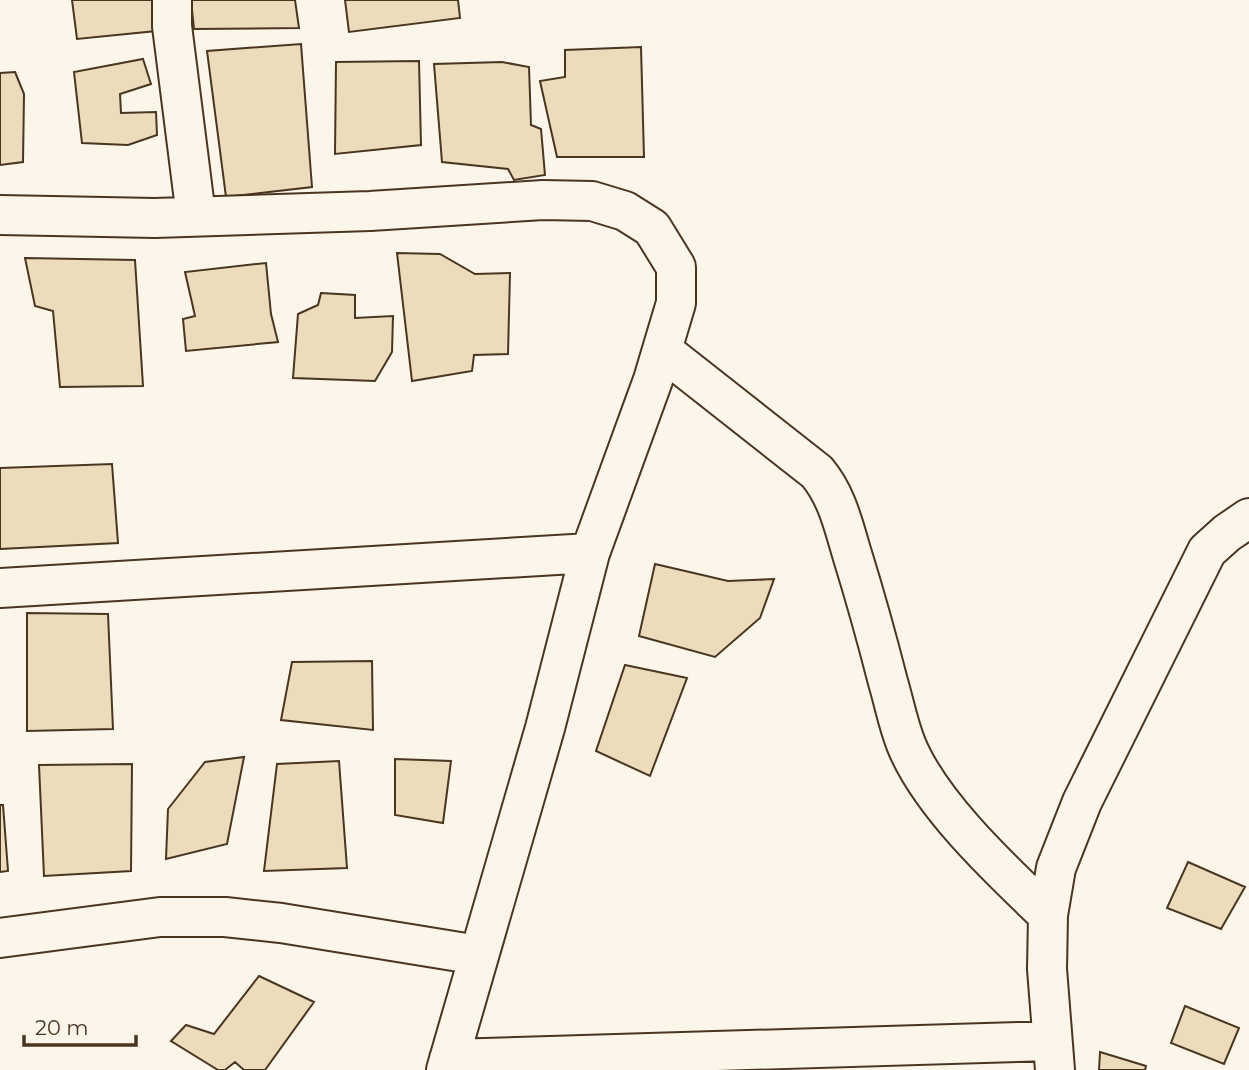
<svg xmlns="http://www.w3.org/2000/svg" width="1249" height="1070" viewBox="0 0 1249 1070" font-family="Montserrat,sans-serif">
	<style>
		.building { fill: #ecdcbc; stroke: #4a3520; stroke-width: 2 }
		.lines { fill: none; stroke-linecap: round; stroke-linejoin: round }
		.minor-casing { stroke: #4a3520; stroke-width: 42 }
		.minor { stroke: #fbf6e9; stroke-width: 38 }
	</style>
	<rect width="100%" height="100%" fill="#fbf6e9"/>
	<!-- building -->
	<path class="building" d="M72 0H166V30L77 39Z
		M191 0H295L299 28 194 29Z
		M345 0H458L460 18 349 32Z
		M301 44 312 187 226 197 207 51Z
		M641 47 644 157H557L540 81 565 77V50Z
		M143 59 151 84 120 94 121 113 156 112 157 135 128 145 82 143 74 72Z
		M419 61 421 145 335 154 336 62Z
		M502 62 529 67 531 125 541 129 545 175 514 180 508 169 442 162 434 64Z
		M15 72 24 94 23 162 0 165V73Z
		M397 253 440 254 475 274 510 273 508 354 474 355 472 371 412 381Z
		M25 258 135 260 143 386 60 387 53 311 35 306Z
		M266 263 271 314 278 342 186 351 183 319 195 316 185 272Z
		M321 293 355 295V318L393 316 392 352 375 381 293 378 298 314 318 305Z
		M112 464 118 543 0 549V468Z
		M655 564 728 581 774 579 760 618 715 657 639 636Z
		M27 613 108 614 113 729 27 731Z
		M372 661 373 730 281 720 292 662Z
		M625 665 687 678 650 776 596 751Z
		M244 757 227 844 166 859 168 809 205 762Z
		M395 759 451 761 443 823 395 815Z
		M339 761 347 868 264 871 277 764Z
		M132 764 131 871 44 876 39 765Z
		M0 805H3L8 871 0 872Z
		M1188 862 1245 887 1221 929 1167 908Z
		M259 976 314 1002 265 1070H244L235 1062 225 1070H218L171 1041 186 1025 214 1034Z
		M1185 1006 1239 1028 1224 1064 1171 1043Z
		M1100 1052 1146 1066 1145 1070H1099Z"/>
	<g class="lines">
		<defs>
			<path id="minor" d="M172 0V26L196 216
				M0 215 155 218 370 211 543 200 592 201 625 211 652 228 676 267V303L653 380 590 553 545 728 446 1070
				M662 350 817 472C837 496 843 524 852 554 865 596 877 639 888 682 894 702 898 724 906 744 930 804 1001 870 1048 915
				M0 588 590 553
				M0 938 160 917H225L281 923 478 955
				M449 1059 1051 1041
				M1055 1070 1047 969 1048 915 1056 868 1082 802 1207 551 1227 533 1249 518"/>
		</defs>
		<!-- minor casing -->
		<use href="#minor" class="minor-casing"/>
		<!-- minor -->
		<use href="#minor" class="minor"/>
	</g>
	<!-- scale -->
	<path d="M24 1035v10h112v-10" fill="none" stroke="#4a3520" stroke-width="3.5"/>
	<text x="35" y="1035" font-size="21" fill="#4a3520" stroke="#fbf6e9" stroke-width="5" paint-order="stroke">20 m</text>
</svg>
